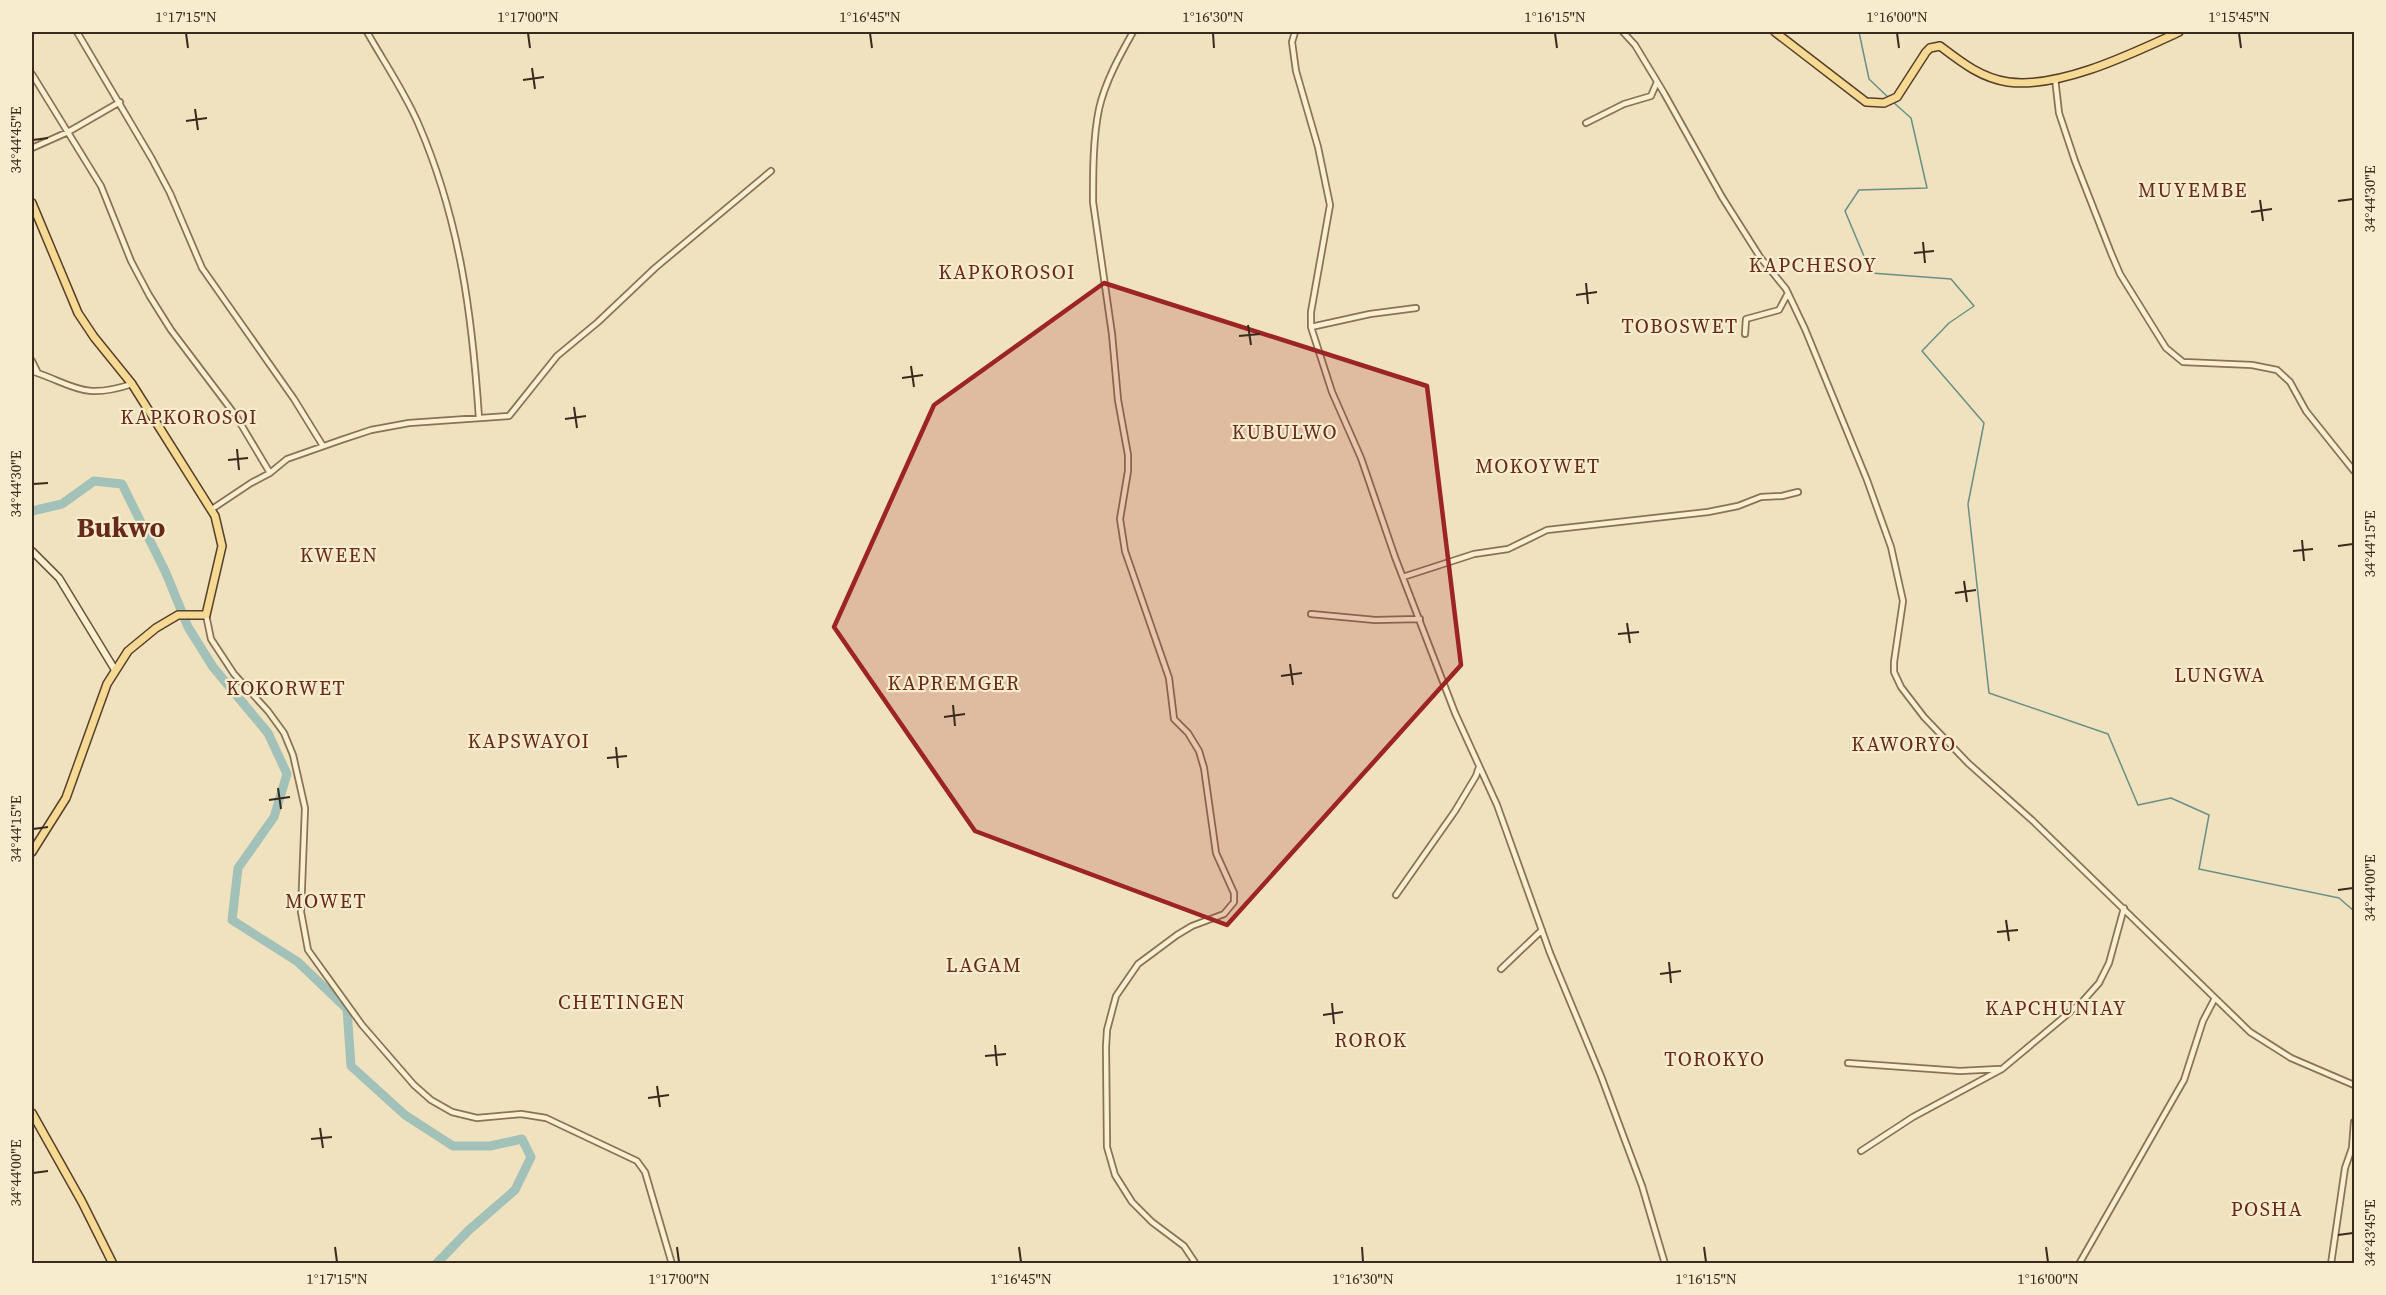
<svg xmlns="http://www.w3.org/2000/svg" width="2386" height="1295" viewBox="0 0 2386 1295" font-family="'Source Serif 4',serif">
	<style>
		.lines { fill: none; stroke-linecap: round; stroke-linejoin: round }
		.stream { stroke: #699087; stroke-width: 1.5 }
		.river { stroke: #a2c2b9; stroke-width: 9 }
		.street-casing { stroke: #8a7256; stroke-width: 8 }
		.secondary-casing { stroke: #6b5339; stroke-width: 9 }
		.primary-casing { stroke: #57402b; stroke-width: 10 }
		.street { stroke: #fbefd2; stroke-width: 4.5 }
		.secondary { stroke: #fbefd2; stroke-width: 6 }
		.primary { stroke: #f6d993; stroke-width: 7 }
		.marked { fill: #9c2423; fill-opacity: 0.2; stroke: #9c2423; stroke-width: 4.5; stroke-linejoin: round }
		.ticks { fill: none; stroke: #382a1c; stroke-width: 2 }
		.labels { text-anchor: middle; dominant-baseline: central; stroke-width: 4.5; stroke-linejoin: round; paint-order: stroke }
		.quarter-label { font-size: 20px; letter-spacing: 1.5px; fill: #672a19; stroke: #f7ecce }
		.town-label { font-size: 28px; font-weight: bold; fill: #672a19; stroke: #f7ecce }
		.neatline { fill: none; stroke: #382a1c; stroke-width: 2 }
		.ticks-label { font-size: 15px; text-anchor: middle; fill: #382a1c }
	</style>
	<rect width="100%" height="100%" fill="#f0e2be"/>
	<g class="lines">
		<!-- stream -->
		<path class="stream" d="M1859 32 1869 79 1890 99
			M1893 102 1911 118 1927 188 1859 190 1845 211 1871 273 1951 279 1974 306 1949 323 1922 351 1984 423 1968 504 1989 693 2108 734 2138 805 2171 798 2209 815 2199 869 2339 898 2354 911"/>
		<!-- river -->
		<path class="river" d="M32 511 62 504 94 481 122 484 166 573 188 627 213 667 268 733 287 774 274 817 238 868 232 920 298 962 347 1009 351 1066 405 1115 453 1146H490L522 1139 531 1157 515 1190 469 1230 436 1264"/>
		<defs>
			<path id="street" d="M77 32 152 159 170 193 202 268 294 399 323 446
				M367 32C384 62 404 91 418 123 460 220 472 314 479 418
				M1133 32C1120 55 1105 82 1099 109 1093 138 1093 172 1093 202L1112 334 1118 400 1128 455V471L1120 519 1125 551 1169 678 1174 719 1188 733 1199 751 1204 768 1216 853 1234 893V902L1224 914 1192 926 1177 935 1138 964 1116 996 1107 1030 1106 1047 1107 1147 1115 1175 1132 1202 1152 1222 1184 1246 1196 1264
				M1295 32 1292 42 1296 71 1318 147 1330 205 1311 312V327L1332 392 1361 458 1395 557 1455 713 1497 805 1550 953 1601 1076 1642 1186 1665 1264
				M1623 32 1635 45 1664 93 1722 197 1760 257 1786 289 1805 329 1867 480 1891 547 1903 601 1894 662V672L1901 687 1924 717 1968 763 2033 821 2250 1032 2291 1058 2354 1085
				M32 74 101 186 131 261 149 295 171 330 236 416 270 473
				M2055 78 2059 113 2075 161 2111 253 2120 274 2166 348 2183 362 2252 365 2277 370 2290 382 2306 411 2354 471
				M1586 123 1624 104 1651 96 1657 82
				M32 148 68 132 120 102
				M1311 327 1370 314 1416 308
				M1745 334 1746 319 1779 310 1788 293
				M32 361 38 373
				M32 371C76 386 83 400 132 384
				M212 509 251 483 270 473 287 459 341 440 371 430 409 423 509 416 557 356 598 322 655 268 771 171
				M1403 577 1474 554 1508 549 1547 530 1708 512 1738 506 1761 497 1782 496 1798 492
				M1311 614 1375 620 1420 619
				M206 615 211 639 234 674 268 711 284 733 293 755 305 808 301 912 308 950 362 1025 414 1085 431 1100 452 1112 477 1118 521 1114 546 1118 637 1161 645 1172 672 1264
				M1396 895 1455 811 1476 776 1479 767
				M1501 969 1542 930
				M1848 1063 1960 1071 1999 1069
				M1861 1151 1913 1117 2002 1069 2082 1002 2099 983 2109 963 2124 908
				M2079 1264 2184 1080 2203 1021 2215 998
				M2331 1264 2345 1168 2352 1148 2354 1122"/>
			<path id="secondary" d="M32 551 59 578 115 670"/>
			<path id="primary" d="M1775 32 1866 102 1884 103 1897 97 1926 52 1930 48 1940 46C1961 62 1981 78 2008 82 2060 89 2133 53 2179 32
				M32 203 78 313 94 337 132 384 215 516 222 546 206 615H178L156 628 128 651 107 684 66 798 32 852
				M32 1113 82 1202 113 1264"/>
		</defs>
		<!-- street casing -->
		<use href="#street" class="street-casing"/>
		<!-- secondary casing -->
		<use href="#secondary" class="secondary-casing"/>
		<!-- primary casing -->
		<use href="#primary" class="primary-casing"/>
		<!-- street -->
		<use href="#street" class="street"/>
		<!-- secondary -->
		<use href="#secondary" class="secondary"/>
		<!-- primary -->
		<use href="#primary" class="primary"/>
	</g>
	<!-- marked area -->
	<path class="marked" d="M1104 283 1427 386 1461 665 1227 925 975 831 834 627 934 405Z"/>
	<!-- ticks -->
	<path class="ticks" d="M186 33 188 48M528 33 530 48M870 33 872 48M1213 33 1214 48M1555 33 1557 48M1897 33 1899 48M2239 33 2241 48M532 68 535 89M523 80 544 77M195 109 198 130M186 121 207 118M33 140 48 138M2260 200 2263 221M2338 201 2353 199M2251 212 2272 209M1923 242 1925 263M1914 253 1934 251M1586 283 1588 304M1576 295 1597 292M1248 325 1251 345M1239 336 1260 334M911 366 914 387M902 378 923 375M574 407 577 428M565 419 586 416M237 449 239 470M228 460 248 458M33 484 48 483M2302 540 2304 561M2338 546 2353 544M2293 551 2313 549M1964 581 1967 602M1955 593 1976 590M1627 623 1630 643M1618 634 1639 632M1290 664 1293 685M1281 676 1302 673M953 705 955 726M944 717 965 714M616 747 618 768M607 758 627 756M278 788 281 809M269 800 290 797M33 829 48 827M2338 890 2353 888M2006 920 2009 941M1997 932 2018 930M1669 962 1671 983M1660 974 1681 971M1332 1003 1334 1024M1323 1015 1343 1012M995 1045 997 1066M985 1056 1006 1054M657 1086 660 1107M648 1098 669 1095M320 1128 323 1148M311 1139 332 1137M33 1173 48 1171M2338 1235 2353 1233M335 1247 337 1262M677 1247 679 1262M1019 1247 1021 1262M1362 1247 1363 1262M1704 1247 1706 1262M2046 1247 2048 1262"/>
	<g class="labels">
		<!-- quarter labels -->
		<g class="quarter-label">
			<text x="2193" y="190">MUYEMBE</text>
			<text x="1813" y="265">KAPCHESOY</text>
			<text x="1007" y="272">KAPKOROSOI</text>
			<text x="1680" y="326">TOBOSWET</text>
			<text x="189" y="417">KAPKOROSOI</text>
			<text x="1285" y="432">KUBULWO</text>
			<text x="1538" y="466">MOKOYWET</text>
			<text x="339" y="555">KWEEN</text>
			<text x="2220" y="675">LUNGWA</text>
			<text x="954" y="683">KAPREMGER</text>
			<text x="286" y="688">KOKORWET</text>
			<text x="529" y="741">KAPSWAYOI</text>
			<text x="1904" y="744">KAWORYO</text>
			<text x="326" y="901">MOWET</text>
			<text x="984" y="965">LAGAM</text>
			<text x="622" y="1002">CHETINGEN</text>
			<text x="2056" y="1008">KAPCHUNIAY</text>
			<text x="1371" y="1040">ROROK</text>
			<text x="1715" y="1059">TOROKYO</text>
			<text x="2267" y="1209">POSHA</text>
		</g>
		<!-- town labels -->
		<g class="town-label">
			<text x="121" y="527">Bukwo</text>
		</g>
	</g>
	<!-- border -->
	<rect width="2386" height="1295" fill="none" stroke="#f7ecce" stroke-width="66"/>
	<rect x="33" y="33" width="2320" height="1229" class="neatline"/>
	<g class="ticks-label">
		<text x="186" y="22">1°17'15"N</text>
		<text x="528" y="22">1°17'00"N</text>
		<text x="870" y="22">1°16'45"N</text>
		<text x="1213" y="22">1°16'30"N</text>
		<text x="1555" y="22">1°16'15"N</text>
		<text x="1897" y="22">1°16'00"N</text>
		<text x="2239" y="22">1°15'45"N</text>
		<text transform="translate(16 140) rotate(-90)" y="5">34°44'45"E</text>
		<text transform="translate(2370 199) rotate(-90)" y="5">34°44'30"E</text>
		<text transform="translate(16 484) rotate(-90)" y="5">34°44'30"E</text>
		<text transform="translate(2370 544) rotate(-90)" y="5">34°44'15"E</text>
		<text transform="translate(16 829) rotate(-90)" y="5">34°44'15"E</text>
		<text transform="translate(2370 888) rotate(-90)" y="5">34°44'00"E</text>
		<text transform="translate(16 1173) rotate(-90)" y="5">34°44'00"E</text>
		<text transform="translate(2370 1233) rotate(-90)" y="5">34°43'45"E</text>
		<text x="337" y="1284">1°17'15"N</text>
		<text x="679" y="1284">1°17'00"N</text>
		<text x="1021" y="1284">1°16'45"N</text>
		<text x="1363" y="1284">1°16'30"N</text>
		<text x="1706" y="1284">1°16'15"N</text>
		<text x="2048" y="1284">1°16'00"N</text>
	</g>
</svg>
